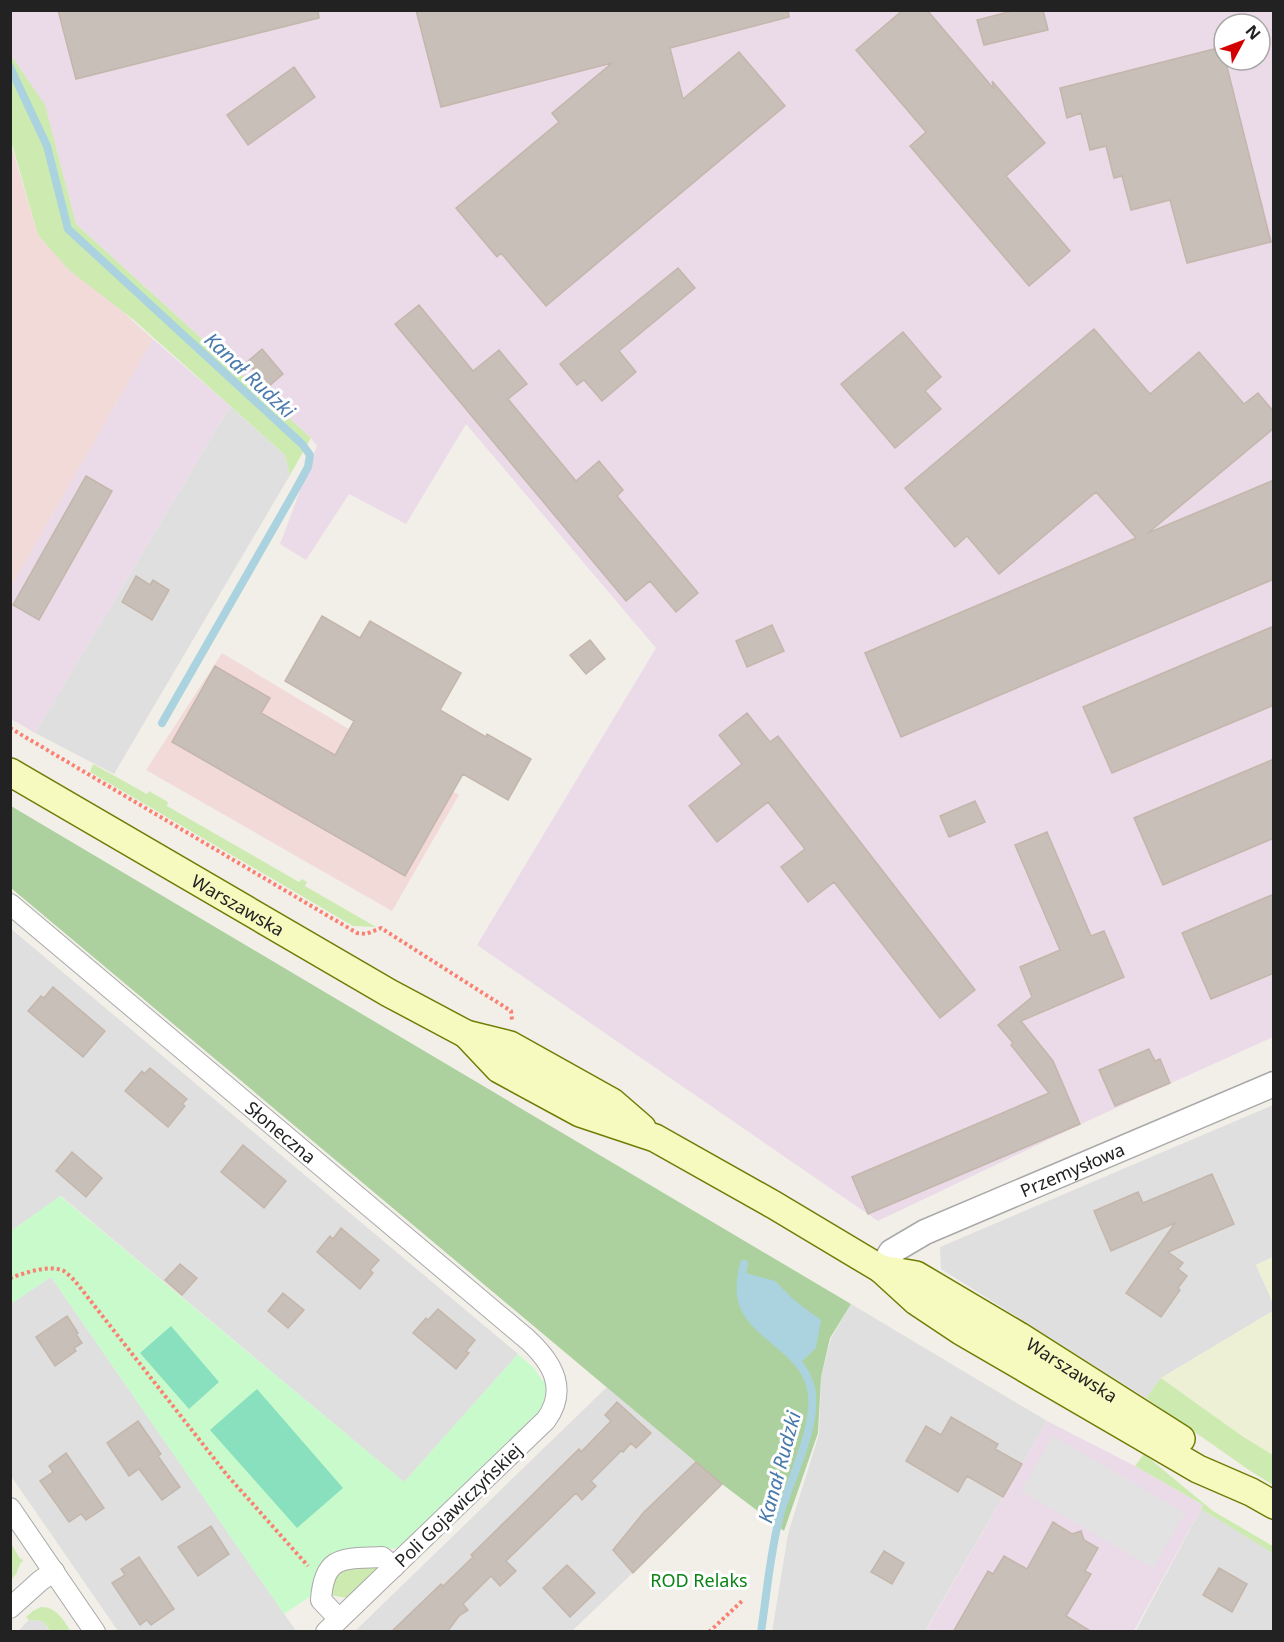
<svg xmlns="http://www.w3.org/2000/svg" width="1284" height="1642" viewBox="0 0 1284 1642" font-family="'Noto Sans',sans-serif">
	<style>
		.residential { fill: #e0dfdf }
		.commercial { fill: #f2dad9 }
		.industrial { fill: #ebdbe8; fill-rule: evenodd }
		.farmland { fill: #eef0d5 }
		.grass { fill: #cdebb0 }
		.forest { fill: #add19e }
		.park { fill: #c8facc }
		.pitch { fill: #88e0be }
		.parking { fill: #e2e2e2 }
		.water { fill: #aad3df }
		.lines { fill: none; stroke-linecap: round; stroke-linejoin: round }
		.stream { stroke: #aad3df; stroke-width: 8 }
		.building { fill: #c7bfb8; stroke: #c4b6ab; stroke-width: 1.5 }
		.minor-casing { stroke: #a9a9a9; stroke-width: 22 }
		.tertiary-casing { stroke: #a9a9a9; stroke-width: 27 }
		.secondary-casing { stroke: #707d05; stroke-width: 30 }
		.path { stroke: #fa8072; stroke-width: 4; stroke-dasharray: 3 3; stroke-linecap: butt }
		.minor { stroke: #fff; stroke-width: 20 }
		.tertiary { stroke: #fff; stroke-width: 24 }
		.secondary { stroke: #f7fabf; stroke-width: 27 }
		.labels { text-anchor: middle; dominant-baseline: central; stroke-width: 6; stroke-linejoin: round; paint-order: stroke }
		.street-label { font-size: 18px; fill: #222; stroke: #fff }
		.park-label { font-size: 18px; fill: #0c8416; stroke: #fff }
		.water-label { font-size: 20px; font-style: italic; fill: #4a7aab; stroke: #fff }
	</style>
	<rect width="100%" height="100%" fill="#f2efe9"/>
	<!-- residential -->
	<path class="residential" d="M230 406 285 455 290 475 114 774 35 733Z
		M10 928 518 1354 404 1482 61 1196 11 1231Z
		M1273 1105V1257L1256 1265 1273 1303V1311L1161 1378 1146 1398 941 1269 940 1247Z
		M51 1277 296 1631H118L11 1476 10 1304Z
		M851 1304 1047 1421 925 1631 772 1632 788 1534 819 1434 821 1377 831 1338Z
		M607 1387 722 1484 663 1544 572 1631 354 1632Z
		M1201 1509 1273 1552V1631L1135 1632Z
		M29 1620 43 1621 50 1632H17Z"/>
	<!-- commercial -->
	<path class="commercial" d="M10 141 38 235 153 339 11 587Z
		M222 653 459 795 392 911 146 770Z"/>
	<!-- industrial -->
	<path class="industrial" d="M10 11H1273V1037L1094 1118 878 1221 477 945 656 648 466 424 406 524 349 494 306 560 280 544 317 446 311 438 76 224 45 106 11 55ZM1224 24H1260V60H1224Z
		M153 339 230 406 35 733 11 719V587Z
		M1047 1421 1135 1466 1203 1505 1134 1631 925 1632Z"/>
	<!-- farmland -->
	<path class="farmland" d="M1273 1257V1303L1256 1265Z
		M1273 1311V1455L1242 1436 1161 1378Z"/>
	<!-- grass -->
	<path class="grass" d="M11 55 45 105 76 224 311 438 290 475 285 455 135 321 69 270 38 235 11 141Z
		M93 764 147 794 149 791 168 802 167 806 299 882 302 879 307 882 305 886 376 927 353 926 90 772Z
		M1161 1378 1242 1436 1273 1455V1485L1249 1470 1146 1398Z
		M1144 1454 1213 1511 1273 1546V1553L1201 1509 1203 1505 1135 1466Z
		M11 1543 20 1559 22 1558 23 1562H21L16 1574 11 1580Z
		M381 1564 347 1598 330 1595V1576L345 1568Z
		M41 1607C57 1607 63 1620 71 1631H50L43 1621 29 1620 26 1617 33 1611Z"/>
	<!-- forest -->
	<path class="forest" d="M11 806 851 1304 830 1338 821 1377 818 1433 784 1531 722 1484 11 888Z"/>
	<!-- park -->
	<path class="park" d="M60 1196 404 1482 518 1354 534 1368 542 1380 546 1381C546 1394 545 1402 538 1412L398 1548 336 1553 320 1564 315 1576 311 1596 284 1614 51 1277 11 1304V1231Z"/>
	<!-- pitch -->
	<path class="pitch" d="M171 1326 219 1382 189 1409 140 1353Z
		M257 1389 343 1488 297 1528 210 1430Z"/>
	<!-- parking -->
	<path class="parking" d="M1053 1436 1185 1513 1153 1568 1021 1491Z"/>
	<!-- water -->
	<path class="water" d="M742 1272 775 1281 795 1301 821 1320 816 1348 800 1363C772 1338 734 1315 742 1272Z"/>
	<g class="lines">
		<!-- stream -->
		<path class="stream" d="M10 67 47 146 68 229 302 444 310 455 308 467 296 489 162 723
			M744 1264C741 1276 738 1291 743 1304 756 1338 802 1349 811 1388 819 1424 790 1479 780 1515 770 1553 767 1592 761 1632"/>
	</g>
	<!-- building -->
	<path class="building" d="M58 10H318L319 18 76 79Z
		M416 10H788L789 17 670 48 683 99 739 52 785 106 546 306 501 253 497 257 456 208 559 122 552 113 612 63 441 107Z
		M903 10H927L994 89 992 81 1045 143 1006 176 1070 251 1029 286 910 146 926 132 856 50Z
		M1016 10H1043L1048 30 984 45 977 20Z
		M1222 47 1271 242 1187 263 1170 200 1131 210 1122 176 1114 178 1106 146 1090 150 1081 113 1067 118 1060 88Z
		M294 67 315 97 248 145 227 115Z
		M678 268 695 288 619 351 636 372 602 401 584 380 577 385 560 364Z
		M419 305 473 371 499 350 527 384 508 399 576 481 599 461 623 490 617 496 698 593 676 612 650 581 626 601 395 324Z
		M1094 329 1150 394 1199 352 1244 404 1258 393 1274 412V428L1148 533 1274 480V579L901 737 865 653 1136 538 1096 492 999 574 967 536 955 547 905 488Z
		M903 332 941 377 925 391 941 409 895 448 841 384Z
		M262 349 283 374 268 387 247 362Z
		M86 476 112 491 39 620 13 605Z
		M136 576 150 585 153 580 169 590 152 620 122 602Z
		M322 616 360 638 370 621 461 673 440 710 486 737 487 734 531 759 508 800 463 774 405 876 172 742 215 666 270 698 261 713 335 755 354 721 285 681Z
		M772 625 784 651 747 667 736 641Z
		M1274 626V705L1112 773 1083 707Z
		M590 640 605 659 586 674 570 655Z
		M747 713 770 742 778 736 975 990 940 1018 834 882 808 902 781 867 805 849 768 802 717 842 689 806 742 764 719 735Z
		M1274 759V838L1163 885 1134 818Z
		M975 801 985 822 949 837 940 816Z
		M1047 832 1091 936 1104 931 1124 977 1021 1021 1053 1061 1080 1124 868 1214 852 1177 1049 1093 1011 1045 1013 1043 998 1025 1032 997 1020 967 1060 950 1015 845Z
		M1274 894V973L1211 999 1182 933Z
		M53 987 105 1031 83 1057 28 1011 41 996 44 998Z
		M1149 1049 1155 1061 1160 1059 1170 1083 1115 1106 1099 1070Z
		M150 1068 187 1099 182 1104 185 1106 168 1127 125 1091 142 1071 144 1074Z
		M243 1145 286 1181 264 1208 221 1172Z
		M72 1152 102 1178 86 1197 56 1171Z
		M1212 1174 1234 1224 1168 1252 1183 1263 1178 1269 1187 1276 1178 1288 1180 1290 1161 1317 1126 1293 1175 1223 1111 1251 1094 1211 1138 1192 1143 1203Z
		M341 1228 379 1260 370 1270 373 1273 360 1289 317 1252 330 1236 333 1239Z
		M180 1264 197 1278 182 1295 165 1280Z
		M283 1293 304 1310 288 1328 268 1311Z
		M438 1309 475 1340 466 1351 469 1353 456 1369 413 1333 426 1318 428 1320Z
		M67 1316 78 1333 76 1334 82 1343 74 1348 76 1351 55 1366 36 1337Z
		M617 1402 651 1433 636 1448 631 1443 623 1452 621 1451 591 1481 596 1486 582 1500 576 1493 506 1561 516 1571 500 1586 491 1576 463 1604 468 1610 459 1616 447 1632H391L441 1584 443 1586 473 1557 471 1555 579 1449 581 1452 611 1421 605 1415Z
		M951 1417 998 1444 995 1449 1022 1464 1003 1497 967 1476 958 1492 906 1461 926 1426 941 1435Z
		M138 1421 161 1454 158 1456 180 1487 162 1500 139 1469 129 1476 107 1443Z
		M66 1453 104 1508 86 1520 81 1514 69 1522 40 1481 53 1472 49 1466Z
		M696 1462 722 1484 633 1573 613 1550 644 1512Z
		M1053 1522 1072 1534 1081 1531 1084 1540 1098 1548 1085 1571 1091 1574 1066 1616 1092 1632H953L988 1571 993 1574 1004 1556 1027 1569Z
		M211 1526 229 1554 198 1576 178 1547Z
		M884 1551 904 1563 892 1584 871 1572Z
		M139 1557 174 1609 151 1625 147 1620 140 1625 112 1583 125 1575 121 1569Z
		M567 1565 595 1593 570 1617 543 1588Z
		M1219 1568 1247 1584 1232 1612 1203 1595Z"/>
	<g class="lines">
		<defs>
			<g id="minor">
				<path id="s1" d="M10 904 528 1340C553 1363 568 1389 546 1420L326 1632"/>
				<path d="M10 1508 95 1632"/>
				<path d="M10 1608 40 1581 54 1571"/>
				<path d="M339 1619 321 1600C324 1554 344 1559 382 1557L394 1567"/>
			</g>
			<g id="tertiary">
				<path id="s2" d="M881 1269 891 1252 925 1232 1274 1084"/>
			</g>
			<g id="secondary">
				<path id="s3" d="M10 772 389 993 466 1034 510 1045 612 1102 642 1128"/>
				<path d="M466 1034 499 1069 580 1113 655 1138 774 1205 881 1269 916 1301 961 1331 1198 1469 1251 1492 1274 1505"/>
				<path id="s4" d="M881 1269 916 1275 1019 1336 1181 1439"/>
			</g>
		</defs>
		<!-- minor casing -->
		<use href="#minor" class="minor-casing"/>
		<!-- tertiary casing -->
		<use href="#tertiary" class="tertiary-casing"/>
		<!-- secondary casing -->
		<use href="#secondary" class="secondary-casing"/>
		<!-- path -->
		<path class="path" d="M10 728 357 933 366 934 381 928 511 1011 512 1020
			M10 1278C25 1273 49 1264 64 1271 68 1274 72 1278 75 1281L227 1475 308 1566
			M709 1632 742 1601"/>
		<!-- minor -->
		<use href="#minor" class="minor"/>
		<!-- tertiary -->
		<use href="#tertiary" class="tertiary"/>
		<!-- secondary -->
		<use href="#secondary" class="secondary"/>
	</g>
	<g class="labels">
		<!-- street labels -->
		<g class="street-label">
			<text stroke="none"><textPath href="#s3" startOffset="264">Warszawska</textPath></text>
			<text stroke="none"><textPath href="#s1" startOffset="354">Słoneczna</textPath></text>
			<text stroke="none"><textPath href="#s2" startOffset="219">Przemysłowa</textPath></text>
			<text stroke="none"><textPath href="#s4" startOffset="218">Warszawska</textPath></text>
			<text transform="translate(458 1505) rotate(-44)">Poli Gojawiczyńskiej</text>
		</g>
		<!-- park labels -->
		<g class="park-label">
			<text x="699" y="1580">ROD Relaks</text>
		</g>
		<!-- water labels -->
		<g class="water-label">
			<text transform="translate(250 375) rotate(43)">Kanał Rudzki</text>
			<text transform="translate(779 1467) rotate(-75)">Kanał Rudzki</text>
		</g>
	</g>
	<!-- border -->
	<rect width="1284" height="1642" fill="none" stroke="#222222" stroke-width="24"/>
	<!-- north arrow -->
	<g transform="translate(1242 42) rotate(49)"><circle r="28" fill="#ffffff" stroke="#a7a7a7" stroke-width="1.5"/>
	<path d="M0-4.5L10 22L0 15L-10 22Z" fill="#d40000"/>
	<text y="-9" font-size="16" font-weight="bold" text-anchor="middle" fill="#222222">N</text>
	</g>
</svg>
